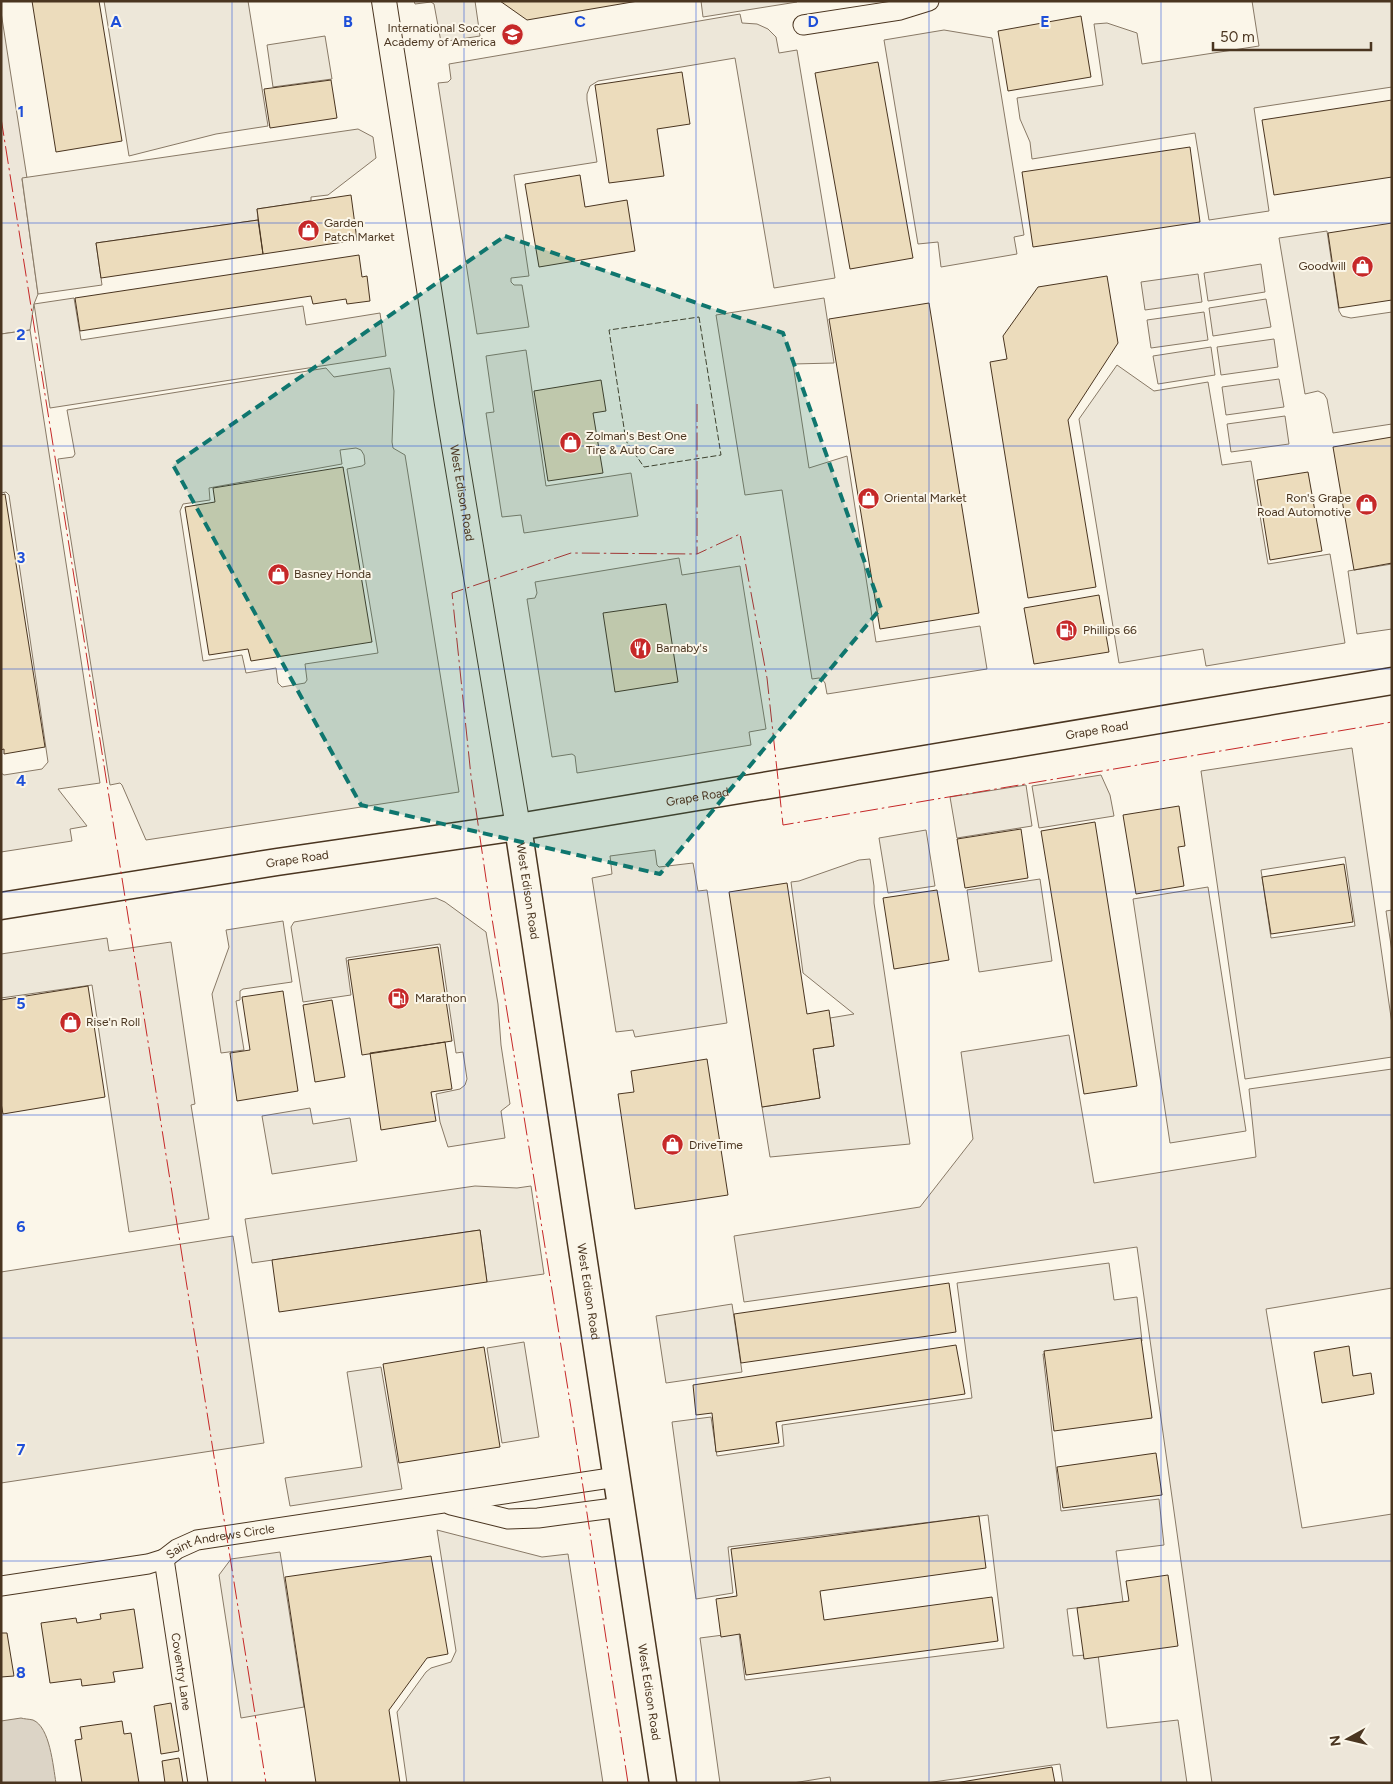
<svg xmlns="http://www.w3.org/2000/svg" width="1393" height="1784" viewBox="0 0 1393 1784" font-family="Figtree,sans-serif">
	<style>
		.green { fill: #ede6d9; stroke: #887966 }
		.parking { fill: #ede7d9; stroke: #887966; fill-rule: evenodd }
		.water { fill: #dcd4c6; stroke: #887966 }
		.building { fill: #ecdcbc; stroke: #4a3520 }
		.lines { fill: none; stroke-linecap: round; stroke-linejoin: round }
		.minor-casing { stroke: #4a3520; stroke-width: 21 }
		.tertiary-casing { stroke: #4a3520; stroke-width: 26 }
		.secondary-casing { stroke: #4a3520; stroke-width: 29 }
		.minor { stroke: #fbf6e9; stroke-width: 19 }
		.tertiary { stroke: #fbf6e9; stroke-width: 24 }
		.secondary { stroke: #fbf6e9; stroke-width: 26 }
		.fence { stroke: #4a3520; stroke-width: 1; stroke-dasharray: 6 2.5; stroke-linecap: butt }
		.power { stroke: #c62828; stroke-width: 1; stroke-dasharray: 18 4 2.5 4; stroke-linecap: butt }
		.marked { fill: #0f766e; fill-opacity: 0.2; stroke: #0f766e; stroke-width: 4; stroke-dasharray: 10 6; stroke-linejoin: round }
		.grid { fill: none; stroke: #1d4ed8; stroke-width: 1; stroke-opacity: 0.55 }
		.labels { text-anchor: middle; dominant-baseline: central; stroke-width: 4; stroke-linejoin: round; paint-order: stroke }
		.poi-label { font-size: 12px; fill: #4a3520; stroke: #fbf6e9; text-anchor: start }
		.street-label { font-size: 12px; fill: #4a3520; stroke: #fbf6e9 }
		.grid-label { font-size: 16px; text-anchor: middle; font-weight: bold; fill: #1d4ed8; stroke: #fbf6e9; stroke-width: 4; stroke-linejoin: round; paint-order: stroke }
	</style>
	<rect width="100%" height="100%" fill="#fbf6e9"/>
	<!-- green -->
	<path class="green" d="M1 12 27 178 22 179 38 294 34 304 30 330 1 334Z
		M1261 264 1265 292 1208 301 1204 273Z
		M1198 274 1202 302 1145 310 1141 282Z
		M1266 299 1271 327 1213 336 1209 308Z
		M1204 312 1208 340 1151 348 1147 320Z
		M1274 339 1278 367 1221 375 1217 347Z
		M1211 347 1215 375 1158 384 1153 356Z
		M1279 379 1284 407 1226 415 1222 387Z
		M1285 416 1289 444 1231 452 1227 424Z
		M1069 1035 1094 1183 1256 1157 1249 1089 1392 1069V1288L1266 1309 1302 1528 1392 1514V1783H1212L1137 1247 744 1302 734 1236 920 1207 973 1139 961 1052Z"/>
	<!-- parking -->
	<path class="parking" d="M104 1H248L268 126 216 134 129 156Z
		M414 1H475L480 36 441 42 434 4 431 2 415 4Z
		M701 1H797V2L703 17Z
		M1252 1H1392V87L1254 108 1269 211 1209 220 1195 133 1032 159 1030 142 1020 119 1017 98 1103 85 1094 24 1107 23 1137 33 1142 64 1259 46Z
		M740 14 742 23 757 24 768 29 776 37 779 53 797 50 835 278 774 288 735 58 598 81 590 86 587 94V100L597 162 514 175 529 276 511 278V282L514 285H522L529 327 477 334 438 83 448 82 451 79 449 64Z
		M944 30 992 38 1024 235 1014 237 1017 254 941 267 938 242 918 244 884 40Z
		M325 36 332 79 273 87 267 45Z
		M358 129 373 137 376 158 328 195 311 197V201L257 209 258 220 96 243 102 285 38 294 22 178Z
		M1327 231 1339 311 1342 316 1351 318 1392 312V424L1333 433 1327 399 1324 394 1318 391 1305 394 1279 238Z
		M74 298 81 340 303 306 306 325 380 313 386 356 50 408 34 304Z
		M824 298 834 363 793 364 809 468 847 456 876 642 980 626 987 669 827 694 825 683 822 679 819 678 812 679 782 490 745 495 716 315Z
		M30 330 100 783 58 789 87 826 70 829 72 841 1 852V773L4 775 42 769 48 762 9 495 6 492 1 493V334Z
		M526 350 546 486 631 473 638 516 524 533 521 515 502 517 486 413 494 412 486 356Z
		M1117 365 1154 391 1208 382 1222 465 1251 461 1268 564 1330 554 1345 643 1206 666 1203 649 1119 663 1079 419Z
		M326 368 334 377 390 368 394 391 392 442 393 448 405 455 459 792 146 840 122 785 120 783 110 785 58 459 73 457 75 454 67 410ZM356 448 361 450 364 455 365 464 362 466 347 469 378 653 305 664 307 680 305 683 282 687 278 683 276 668 246 673 242 655 203 661 180 511 183 504 210 500 209 488 342 464 340 450Z
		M679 558 682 575 740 566 766 729 749 732 751 745 577 773 575 756 572 754 552 757 527 599 535 598 537 593 535 582Z
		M1392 564V629L1357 634 1348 571Z
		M1352 748 1392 1024V1057L1245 1079 1201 771ZM1345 857 1355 926 1271 938 1261 870Z
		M1101 775 1110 795 1114 816 1039 828 1032 786Z
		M1026 785 1032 826 957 838 950 797Z
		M926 830 935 886 888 893 879 838Z
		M655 850 657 865 659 867 693 863 698 891 707 890 727 1023 635 1037 633 1030 616 1032 592 878 612 874 610 856Z
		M870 859 874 886V903L910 1144 770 1157 762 1107 820 1098 813 1049 834 1046 830 1018 854 1014 803 973 791 882 799 881 859 860Z
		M1040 879 1052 961 979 972 967 890Z
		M1208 887 1246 1131 1170 1143 1133 899Z
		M436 898 445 902 486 932 498 1004 501 1045 510 1104 501 1111 505 1138 448 1147 440 1122 436 1094 460 1089 465 1085 467 1079 463 1052 456 1053 440 944 346 958 351 995 303 1002 291 927 294 922Z
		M1392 910V952L1386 911Z
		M283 921 292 982 243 989 240 991V1000L236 1001 244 1050 221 1053 212 994 229 947 226 930Z
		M107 938 109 951 171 942 195 1104 191 1105 209 1219 129 1232 92 985 1 998V954Z
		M310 1108 313 1124 350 1118 357 1161 272 1174 262 1116Z
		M475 1186 517 1188 531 1186 544 1274 487 1282 480 1230 252 1263 245 1219Z
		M233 1236 264 1443 1 1483V1272Z
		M1109 1263 1114 1300 1137 1297 1142 1341 1043 1354 1061 1511 1159 1499 1164 1545 1116 1551 1123 1602 1067 1609 1073 1656 1098 1654 1107 1728 1178 1720 1187 1783H1063L1060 1764 926 1783H831L830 1777 793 1783H720L700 1638 739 1633 745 1680 1004 1648 988 1515 728 1547 733 1593 696 1599 672 1422 711 1417 717 1456 784 1446 782 1425 972 1398 957 1283Z
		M732 1304 742 1372 666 1383 656 1316Z
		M524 1342 539 1437 502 1443 487 1348Z
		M381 1367 402 1489 290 1506 285 1478 362 1467 347 1372Z
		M437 1530 542 1557 568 1554 603 1783H407L397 1712 426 1672 431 1668 451 1662 456 1651Z
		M280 1552 304 1707 241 1718 219 1575 231 1559Z"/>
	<!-- water -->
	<path class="water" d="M21 1718C24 1719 29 1719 33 1720 50 1727 53 1766 56 1783H1V1721Z"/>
	<!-- building -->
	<path class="building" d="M32 1H99L122 141 56 152Z
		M500 1H638L527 20Z
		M1081 16 1091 77 1008 91 998 31Z
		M878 62 913 258 850 269 815 73Z
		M682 72 690 124 657 129 664 176 609 183 595 85Z
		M331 80 337 118 270 128 264 89Z
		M1392 100V177L1274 195 1262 120Z
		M1190 147 1200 222 1033 247 1022 172Z
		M580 175 585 207 627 200 635 251 539 267 525 184Z
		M351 195 357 240 263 254 257 209Z
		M258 220 263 254 101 278 96 243Z
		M1392 223V300L1339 308 1328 233Z
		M359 255 362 277 367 276 370 301 347 304 346 299 313 304 311 296 80 331 75 298Z
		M1107 276 1118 343 1068 420 1096 587 1028 598 990 362 1007 359 1003 336 1038 287Z
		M929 303 979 613 880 629 829 319Z
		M601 380 606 411 593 413 603 473 548 481 534 391Z
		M1392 437V563L1354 570 1333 447Z
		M343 467 372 642 251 661 248 649 209 655 185 507 215 502 213 488Z
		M1308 472 1322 551 1270 560 1257 480Z
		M5 494 45 747 4 754V749L1 750V495Z
		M1099 595 1109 652 1034 664 1024 608Z
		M666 604 678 682 615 692 603 613Z
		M1179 806 1185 846 1178 847 1184 886 1136 894 1123 815Z
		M1095 822 1137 1086 1084 1094 1041 831Z
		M1021 829 1028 878 965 888 957 839Z
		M1344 864 1353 922 1271 934 1262 877Z
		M787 883 807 1014 829 1010 834 1046 813 1049 820 1098 762 1107 729 892Z
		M937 890 949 960 894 969 883 898Z
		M438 947 452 1041 362 1055 348 960Z
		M88 986 105 1097 3 1114 1 1103V1000Z
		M283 991 298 1091 237 1101 230 1053 250 1050 242 997Z
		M332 1000 345 1077 315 1082 303 1005Z
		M445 1042 452 1089 431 1092 436 1121 381 1130 370 1053Z
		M707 1059 728 1195 635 1209 618 1094 634 1092 631 1071Z
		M480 1230 487 1282 279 1312 272 1260Z
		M949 1283 956 1332 741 1363 734 1314Z
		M1141 1338 1152 1418 1054 1431 1044 1351Z
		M956 1345 965 1394 776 1422 779 1443 716 1452 712 1413 696 1415 693 1385Z
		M1349 1346 1353 1376 1371 1373 1374 1394 1322 1403 1314 1352Z
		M484 1347 500 1447 399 1463 383 1364Z
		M1156 1453 1162 1495 1063 1508 1057 1467Z
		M979 1516 986 1568 820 1591 824 1620 992 1597 998 1641 746 1675 740 1634 721 1637 716 1599 737 1596 731 1549Z
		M431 1556 448 1654 427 1658 389 1710 400 1783H316L285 1577Z
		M1168 1575 1178 1646 1084 1659 1077 1608 1129 1601 1126 1581Z
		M134 1609 143 1668 113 1672 115 1682 82 1686 81 1679 50 1683 41 1623 76 1618 77 1623 101 1619 100 1614Z
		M1 1633H7L14 1676 1 1677Z
		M171 1703 179 1751 161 1754 154 1706Z
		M122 1721 124 1734 131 1733 139 1783H82L75 1740 82 1739 80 1727Z
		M179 1758 183 1783H165L162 1761Z
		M1052 1767 1055 1783H955Z"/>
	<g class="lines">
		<defs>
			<g id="minor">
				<path d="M803 25 900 10 929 1"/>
				<path d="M451 1505 508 1519 538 1518 621 1507"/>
				<path id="s1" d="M164 1559 198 1783"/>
				<path id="s2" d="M1 1586 148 1564 164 1559 177 1549 197 1540 617 1477"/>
			</g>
			<g id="tertiary">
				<path id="s3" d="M384 1 447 404 518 827"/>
			</g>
			<g id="secondary">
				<path id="s4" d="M518 827 663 1783"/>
				<path id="s5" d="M1 906 277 862 518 827 1392 681"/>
			</g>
		</defs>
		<!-- minor casing -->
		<use href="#minor" class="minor-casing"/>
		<!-- tertiary casing -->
		<use href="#tertiary" class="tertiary-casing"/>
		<!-- secondary casing -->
		<use href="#secondary" class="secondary-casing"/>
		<!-- minor -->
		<use href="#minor" class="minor"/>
		<!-- tertiary -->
		<use href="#tertiary" class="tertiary"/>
		<!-- secondary -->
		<use href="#secondary" class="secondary"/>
		<!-- fence -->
		<path class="fence" d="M699 317 721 455 644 467 626 441 609 330Z"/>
		<!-- power -->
		<path class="power" d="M1 118 266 1783
			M697 404V554L740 534 767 678 783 825 1392 722
			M628 1783 571 1408 490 906 471 776 452 593 571 553 697 554"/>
	</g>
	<!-- marked area -->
	<path class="marked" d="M505 236 783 333 881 608 660 874 361 805 173 465Z"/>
	<!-- grid -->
	<path class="grid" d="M232 1V1783M464 1V1783M696 1V1783M929 1V1783M1161 1V1783M1 223H1392M1 446H1392M1 669H1392M1 892H1392M1 1115H1392M1 1338H1392M1 1561H1392"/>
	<!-- icons -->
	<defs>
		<symbol id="school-disc" viewBox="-11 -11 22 22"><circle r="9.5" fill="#c62828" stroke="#fbf6e9"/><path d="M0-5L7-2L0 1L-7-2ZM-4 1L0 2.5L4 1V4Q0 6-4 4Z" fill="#fff"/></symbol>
		<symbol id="shop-disc" viewBox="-11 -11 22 22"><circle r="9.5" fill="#c62828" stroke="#fbf6e9"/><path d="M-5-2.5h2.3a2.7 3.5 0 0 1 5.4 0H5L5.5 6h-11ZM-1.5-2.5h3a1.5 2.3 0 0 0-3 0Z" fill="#fff"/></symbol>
		<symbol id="fuel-disc" viewBox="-11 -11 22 22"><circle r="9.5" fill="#c62828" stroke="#fbf6e9"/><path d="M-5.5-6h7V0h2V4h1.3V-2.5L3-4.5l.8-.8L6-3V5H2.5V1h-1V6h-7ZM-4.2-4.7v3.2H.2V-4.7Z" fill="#fff"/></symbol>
		<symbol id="restaurant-disc" viewBox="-11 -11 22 22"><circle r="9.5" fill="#c62828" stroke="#fbf6e9"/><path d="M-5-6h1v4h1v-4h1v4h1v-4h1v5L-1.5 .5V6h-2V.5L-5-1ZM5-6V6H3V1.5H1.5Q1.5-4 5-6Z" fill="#fff"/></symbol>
	</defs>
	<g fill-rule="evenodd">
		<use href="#school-disc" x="500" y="22" width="25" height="25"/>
		<use href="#shop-disc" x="296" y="218" width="25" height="25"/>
		<use href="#shop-disc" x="1350" y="254" width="25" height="25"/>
		<use href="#shop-disc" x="558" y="430" width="25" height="25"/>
		<use href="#shop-disc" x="856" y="486" width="25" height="25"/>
		<use href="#shop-disc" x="1354" y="492" width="25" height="25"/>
		<use href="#shop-disc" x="266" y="562" width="25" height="25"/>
		<use href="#fuel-disc" x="1054" y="618" width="25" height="25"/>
		<use href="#restaurant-disc" x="628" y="636" width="25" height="25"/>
		<use href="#fuel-disc" x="386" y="986" width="25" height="25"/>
		<use href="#shop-disc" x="58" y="1010" width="25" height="25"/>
		<use href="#shop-disc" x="660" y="1132" width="25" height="25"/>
	</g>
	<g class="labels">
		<!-- poi labels -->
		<g class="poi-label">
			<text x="496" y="28" text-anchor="end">International Soccer<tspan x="496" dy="14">Academy of America</tspan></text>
			<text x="324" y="223">Garden<tspan x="324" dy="14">Patch Market</tspan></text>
			<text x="1346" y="266" text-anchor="end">Goodwill</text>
			<text x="586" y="436">Zolman's Best One<tspan x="586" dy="14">Tire &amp; Auto Care</tspan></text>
			<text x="884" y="498">Oriental Market</text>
			<text x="1351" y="498" text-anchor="end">Ron's Grape<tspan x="1351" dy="14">Road Automotive</tspan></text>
			<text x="294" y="574">Basney Honda</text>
			<text x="1083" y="630">Phillips 66</text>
			<text x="656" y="648">Barnaby's</text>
			<text x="415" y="998">Marathon</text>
			<text x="86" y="1022">Rise'n Roll</text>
			<text x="689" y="1145">DriveTime</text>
		</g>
		<!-- street labels -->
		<g class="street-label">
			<text stroke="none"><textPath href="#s3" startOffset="498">West Edison Road</textPath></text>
			<text stroke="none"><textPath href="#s5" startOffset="1110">Grape Road</textPath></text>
			<text stroke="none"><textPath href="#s5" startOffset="705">Grape Road</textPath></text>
			<text stroke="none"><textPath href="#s5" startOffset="300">Grape Road</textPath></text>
			<text stroke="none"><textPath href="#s4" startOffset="65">West Edison Road</textPath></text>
			<text stroke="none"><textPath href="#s4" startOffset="470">West Edison Road</textPath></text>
			<text stroke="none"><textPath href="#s2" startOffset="226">Saint Andrews Circle</textPath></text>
			<text stroke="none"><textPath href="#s1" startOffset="114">Coventry Lane</textPath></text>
			<text stroke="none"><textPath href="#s4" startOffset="875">West Edison Road</textPath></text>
		</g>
	</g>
	<g class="grid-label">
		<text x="116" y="27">A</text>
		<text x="348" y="27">B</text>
		<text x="580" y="27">C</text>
		<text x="813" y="27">D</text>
		<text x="1045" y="27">E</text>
		<text x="21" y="117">1</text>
		<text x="21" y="340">2</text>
		<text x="21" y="563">3</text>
		<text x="21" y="786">4</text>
		<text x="21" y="1009">5</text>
		<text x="21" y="1232">6</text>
		<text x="21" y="1455">7</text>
		<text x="21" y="1678">8</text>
	</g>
	<!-- border -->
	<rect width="1393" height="1784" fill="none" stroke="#4a3520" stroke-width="5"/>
	<!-- north arrow -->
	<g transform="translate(1348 1739) rotate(262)" stroke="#fbf6e9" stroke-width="4" paint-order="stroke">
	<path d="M0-4L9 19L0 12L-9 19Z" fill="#4a3520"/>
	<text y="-8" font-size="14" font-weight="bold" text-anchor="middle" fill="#4a3520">N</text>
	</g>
	<!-- scale -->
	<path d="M1213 42v8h158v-8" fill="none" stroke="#4a3520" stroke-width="2.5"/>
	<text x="1220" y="42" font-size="15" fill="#4a3520" stroke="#fbf6e9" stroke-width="4" paint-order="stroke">50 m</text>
</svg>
